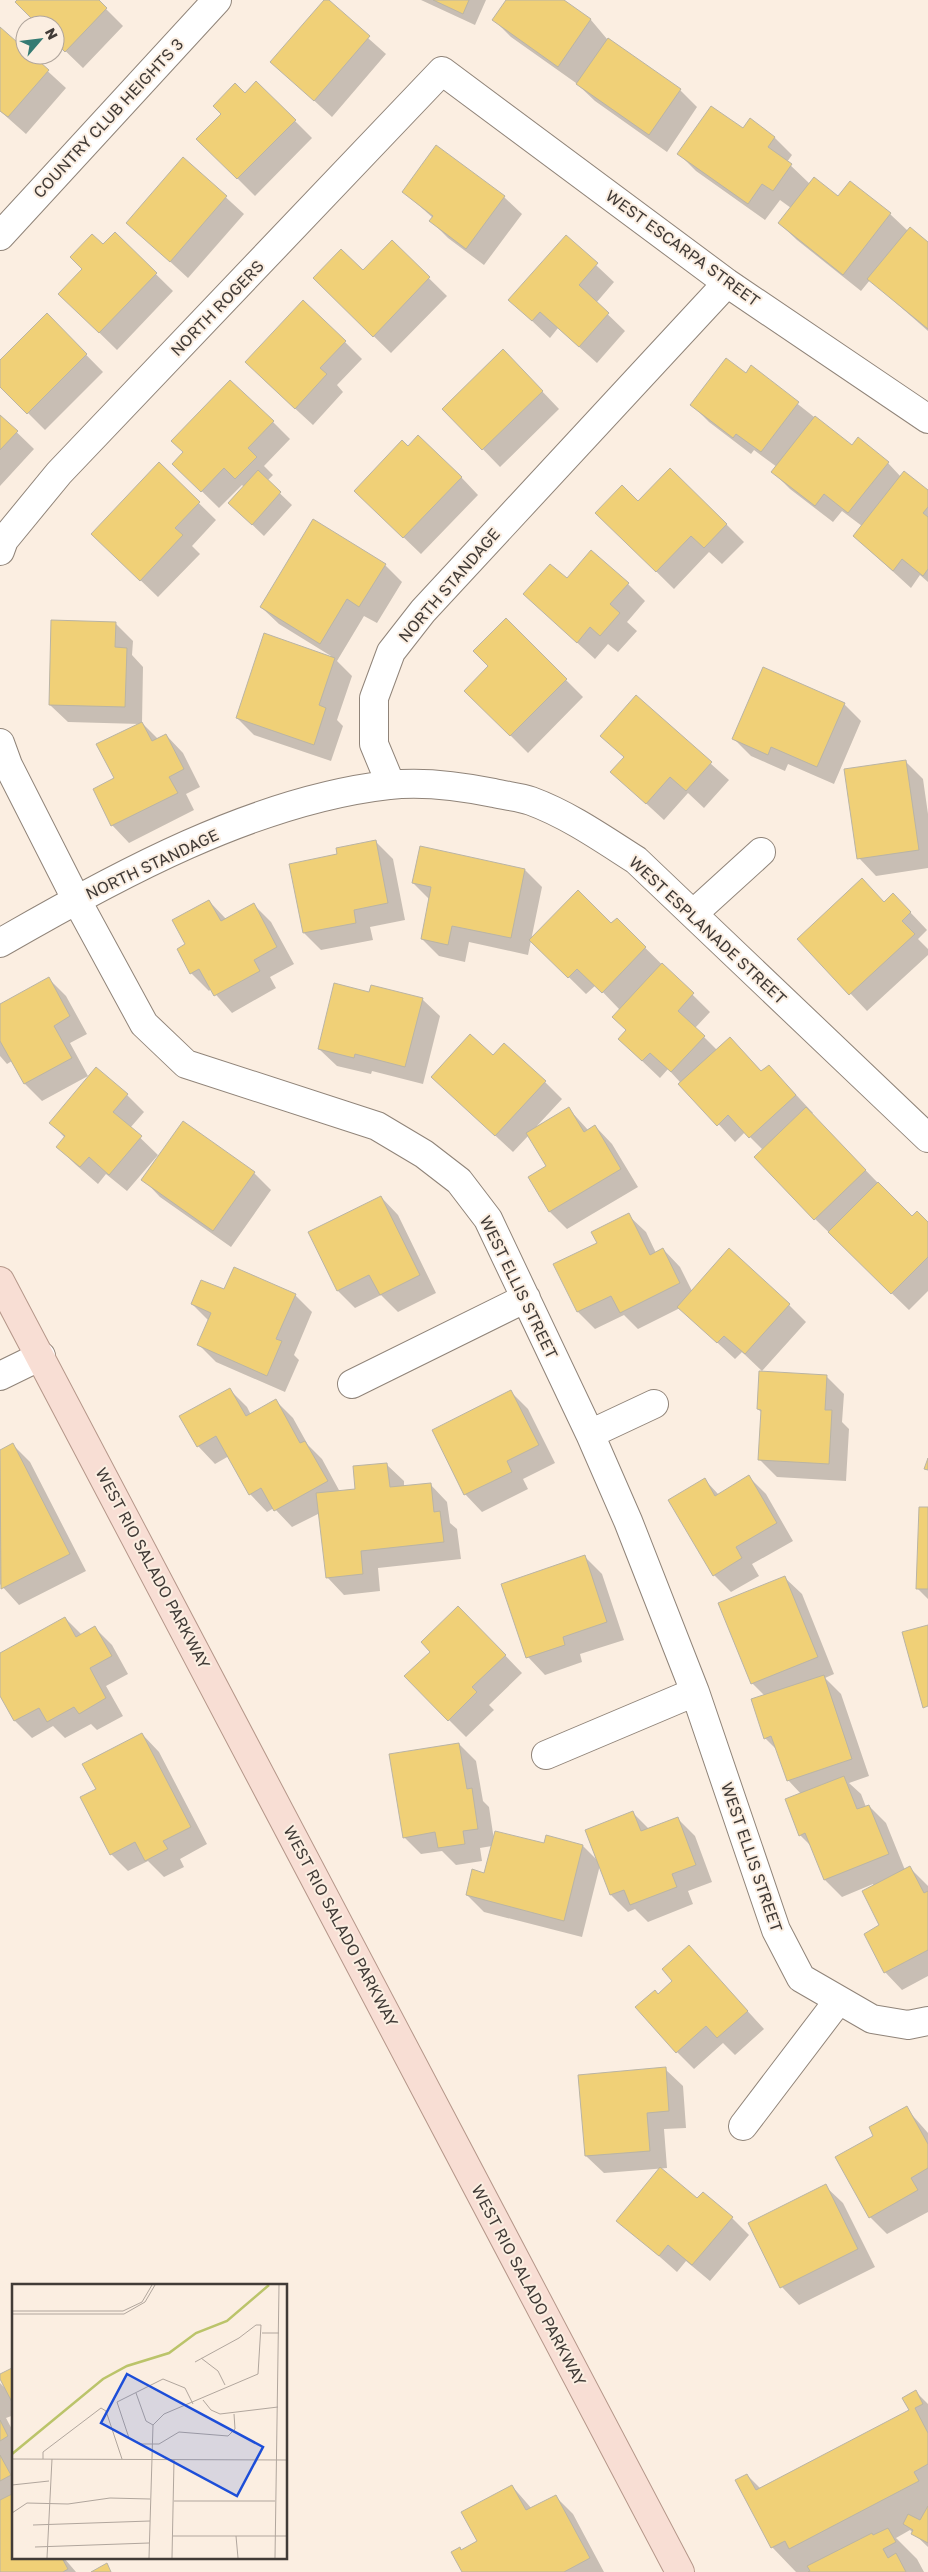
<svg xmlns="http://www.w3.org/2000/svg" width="928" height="2572" viewBox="0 0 928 2572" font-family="'Golos Text',sans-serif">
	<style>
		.shadow { fill: #0003 }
		.building { fill: #f0d077; stroke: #bab4a5 }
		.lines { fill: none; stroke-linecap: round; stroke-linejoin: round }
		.minor-casing { stroke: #908479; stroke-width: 30 }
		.major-casing { stroke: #b5978a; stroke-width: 30 }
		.minor { stroke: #fff; stroke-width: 28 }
		.major { stroke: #f8ded4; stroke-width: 28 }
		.labels { text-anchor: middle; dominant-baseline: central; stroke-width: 4; stroke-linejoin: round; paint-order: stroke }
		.street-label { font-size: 16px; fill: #413b37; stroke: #fbeee1 }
		.inset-river { fill: none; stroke: #bbc46a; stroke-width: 2.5 }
		.inset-road { fill: none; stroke: #b1a69d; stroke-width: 1 }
		.view { fill: #1d4ed8; fill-opacity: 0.15; stroke: #1d4ed8; stroke-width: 2.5 }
		.inset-edge { fill: none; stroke: #413b37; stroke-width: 2.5 }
	</style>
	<rect width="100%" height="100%" fill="#fbeee1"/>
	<!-- shadow -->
	<path class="shadow" d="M19 0H97L123 26 83 68 55 41V25H39Z
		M325 0 386 54 332 117 272 62Z
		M421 0H486L475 25Z
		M508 0H562L591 20 607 39 680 90 697 107 667 152 595 101 576 83 511 37 494 20Z
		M0 29 25 51V55H30L66 88 26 134 0 111Z
		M256 82 312 138 255 196 198 139Z
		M750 120 775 138 792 155 787 162 810 184 838 197 850 182 890 214 908 231 928 244V331L870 280 861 291 797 240 779 223 791 208 780 200 765 220 696 171 679 154 743 130Z
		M184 159 244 214 188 278 128 223Z
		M404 192 504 197 522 214 484 265 448 238 431 221 433 218Z
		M115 234 173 291 117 350 77 311 103 246Z
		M566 237 614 282 596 303 625 331 597 363 558 328 550 338 510 300Z
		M392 242 447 296 391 353 314 278 363 272Z
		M47 315 103 372 45 430 0 385V362Z
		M345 342 362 359 337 385 343 392 313 425 264 380Z
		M751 367 852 447 888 463 901 477 928 492V582L920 575 911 588 854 536 862 526 842 511 833 522 790 489 773 472 777 467 754 450 751 454 709 422 692 405 746 375Z
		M520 368 559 409 500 467 444 409Z
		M0 416 34 449 0 486Z
		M273 422 290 439 264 466 273 475 267 481 292 505 264 536 242 515 244 487 242 485 219 508 174 464 184 453Z
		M408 448 461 477 478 495 421 554 373 508Z
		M159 464 216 520 192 546 200 554 158 597 110 551Z
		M638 502 726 524 744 542 722 564 709 552 674 589 614 530Z
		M385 565 402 582 377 623 364 616 337 661 352 676 337 720 343 726 331 761 254 735 237 718 331 656 279 624 261 607Z
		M567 580 628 584 645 601 627 622 637 631 618 652 608 644 595 659 524 594Z
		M506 620 583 697 528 753 466 691 490 666Z
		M115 623 133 641 132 655 143 667 142 723 158 739 166 735 183 753 200 787 186 794 194 810 129 843 112 825 94 790 116 779 140 724 68 722 50 705Z
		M636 697 729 780 704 808 688 793 664 820 612 772 625 758 602 736Z
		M844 704 861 721 834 784 788 764 785 771 751 756 734 739Z
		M905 761 923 779 928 814V868L876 876 859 858Z
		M375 841 393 859 405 920 370 927 373 940 321 950 304 933 339 855Z
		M421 847 525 870 542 887 528 955 469 942 465 962 439 956 422 939 430 900 413 883Z
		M209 901 226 919 254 905 271 922 294 964 270 977 276 988 232 1013 211 989 209 991 191 973 178 950 187 945Z
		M884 903 910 912 927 930 918 939 928 949V955L867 1011 799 939Z
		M617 920 710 1012 695 1028 717 1050 730 1039 762 1072 786 1084 813 1113 811 1114 912 1218 928 1223V1291L909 1310 815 1219 763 1150 745 1132 735 1142 668 1069 660 1078 619 1039 627 1031 620 1010 596 985 586 994 531 940 611 925Z
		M49 979 66 996 87 1034 70 1043 88 1076 42 1101 25 1084 12 1061 7 1064 0 1056V1006Z
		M370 994 422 999 440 1016 423 1084 372 1071 371 1074 337 1066 319 1049Z
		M493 1057 545 1082 562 1099 536 1127 569 1109 588 1130 595 1126 612 1144 638 1187 567 1229 550 1212 547 1167 529 1135 513 1152 432 1077Z
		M127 1095 144 1112 130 1128 158 1155 127 1191 106 1174 98 1184 75 1164 58 1147 65 1138 51 1123Z
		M254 1173 271 1190 231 1247 160 1197 143 1179Z
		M381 1197 398 1215 436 1293 398 1312 381 1295 355 1308 338 1291Z
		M628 1215 646 1232 656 1253 663 1249 680 1267 692 1291 789 1305 806 1322 762 1371 742 1352 735 1359 680 1308 638 1329 624 1315 595 1329 578 1312 555 1265 598 1243Z
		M225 1291 295 1295 312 1312 294 1355 299 1360 285 1392 216 1362 199 1345 209 1321 192 1304Z
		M826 1376 844 1394 842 1422 849 1429 846 1481 777 1477 760 1460 762 1413 758 1409Z
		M230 1390 247 1407 251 1415 276 1401 293 1418 308 1445 322 1459 340 1492 356 1490 386 1464 404 1481V1487L430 1484 447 1502 450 1523 457 1529 461 1559 378 1568 380 1591 344 1595 327 1577 320 1513 292 1527 274 1508 267 1512 250 1494 229 1456 215 1464 198 1446Z
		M511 1392 528 1409 555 1463 523 1479 528 1489 482 1512 465 1494Z
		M13 1445 30 1462 86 1571 19 1605 0 1584V1451Z
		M749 1477 766 1494 793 1541 752 1564 759 1576 731 1592 714 1575 705 1480 719 1495Z
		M928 1509V1599L917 1588Z
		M584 1556 602 1574 624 1640 580 1654 582 1662 545 1675 528 1657Z
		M784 1577 802 1594 834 1674 825 1678 841 1694 869 1776 849 1783 861 1794 866 1807 869 1806 886 1823 905 1870 910 1868 928 1886V1976L902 1990 885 1972 881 1926 873 1884 842 1897 825 1880 811 1846 800 1835 801 1794 788 1780 778 1751 765 1738V1696L752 1683Z
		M65 1618 82 1635 95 1628 112 1645 128 1674 106 1686 123 1716 97 1730 91 1724 65 1738 53 1726 32 1738 15 1721 0 1693V1654Z
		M476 1625 522 1673 489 1705 494 1710 466 1737 449 1720Z
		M142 1734 159 1752 207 1844 180 1859 184 1867 164 1877 148 1861 128 1871 111 1854 97 1789Z
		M459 1744 476 1761 483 1801 489 1807 494 1840 583 1846 599 1862 633 1813 649 1829 677 1818 695 1836 712 1882 688 1891 693 1904 648 1922 635 1909 628 1912 611 1895 600 1865 582 1937 484 1912 467 1895 485 1874 492 1846 480 1848 482 1861 456 1865 442 1851 421 1854 404 1837Z
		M689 1947 764 2029 735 2055 723 2043 694 2069 677 2052 658 1995 674 1981Z
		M665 2069 683 2086 686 2128 664 2129 667 2168 604 2173 586 2156Z
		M906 2108 928 2133V2212L887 2234 870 2217 875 2136Z
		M825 2186 843 2203 875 2267 799 2305 782 2287 749 2224Z
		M698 2200 732 2218 749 2235 710 2281 686 2261 677 2272 618 2220Z
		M14 2369V2415L6 2418 14 2433V2460L11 2461 14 2467V2558H64L76 2572H0V2383L6 2389 0 2376Z
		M916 2392 928 2404V2547L910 2530 896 2538 917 2559 924 2572H796L772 2547 747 2475 761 2489 911 2410Z
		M512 2486 532 2509 555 2496 573 2514 604 2572H463L460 2548 462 2551 479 2541Z"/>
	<!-- building -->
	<path class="building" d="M17 0H99L107 8 65 52 55 42V25H38L15 2Z
		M324 0H329L370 36 314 101 270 62Z
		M433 0H469L463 14Z
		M506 0H564L591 19 558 67 492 20Z
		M0 27 25 49V55H32L49 70 8 117 0 111Z
		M608 38 681 89 649 135 576 84Z
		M256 81 296 120 237 179 196 139 221 114 213 106 235 83 245 93Z
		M711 106 743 128 750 118 775 137 768 147 792 164 773 191 762 184 748 204 677 154Z
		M436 145 505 196 466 249 429 221 433 216 402 192Z
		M183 157 227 196 170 262 126 223Z
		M814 177 838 196 850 181 891 213 843 275 778 223Z
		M910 227 928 242V329L867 279Z
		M115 232 157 273 99 333 58 294 82 269 70 257 92 234 103 244Z
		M566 235 598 263 579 285 609 313 579 347 540 312 532 321 508 300Z
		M392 240 430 277 373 337 313 278 341 249 363 270Z
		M303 300 346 341 320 368 327 374 295 409 245 362Z
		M47 313 87 354 27 414 0 387V360Z
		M503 349 543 391 482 450 442 409Z
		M726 358 746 373 751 365 799 402 761 452 736 434 733 438 690 405Z
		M230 380 274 421 248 448 257 457 235 479 224 468 201 492 172 464 183 452 171 441Z
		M0 415 18 431 0 450Z
		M815 416 852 445 858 437 889 462 848 513 824 494 815 506 771 472Z
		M418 435 462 477 403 538 354 491 402 440 408 446Z
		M159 462 200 502 175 528 183 535 140 581 91 534Z
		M670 468 727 524 704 548 691 536 656 572 595 513 622 485 638 501Z
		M258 470 281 492 252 525 228 503Z
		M904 471 928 490V507L923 513 928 517V569L923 576 902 559 893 571 853 536Z
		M313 519 386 564 359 607 347 599 320 644 260 607Z
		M591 550 629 583 610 604 620 613 600 636 590 627 577 643 523 594 550 564 567 578Z
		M506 618 567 679 510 736 464 691 488 666 473 651Z
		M51 620 116 622 115 647 127 648 125 707 49 705Z
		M264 633 335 658 319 705 326 708 314 745 236 718Z
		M763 667 845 703 817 767 771 747 768 755 732 739Z
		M636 695 712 762 686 791 670 777 646 804 610 772 624 757 600 736Z
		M142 722 152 741 166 734 184 769 169 777 178 793 111 826 93 789 114 778 96 744Z
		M906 760 919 850 857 859 844 769Z
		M376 840 388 903 354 910 356 923 303 933 289 864 337 854 336 848Z
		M420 846 525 869 511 938 452 926 448 945 421 939 431 887 412 883Z
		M862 878 884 902 893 893 911 912 902 921 915 934 849 995 797 939Z
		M578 890 611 923 617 918 646 947 602 993 577 969 568 978 529 940Z
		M209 900 221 921 254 903 277 947 254 960 260 971 214 996 199 969 190 974 177 949 185 944 172 920Z
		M662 963 694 993 678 1011 705 1036 671 1072 650 1053 642 1061 618 1039 626 1030 612 1017Z
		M49 977 70 1016 54 1026 72 1058 24 1084 0 1041V1004Z
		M334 983 369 992 371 985 423 998 405 1067 355 1054 354 1058 318 1049Z
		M470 1034 493 1055 504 1043 546 1081 495 1136 431 1077Z
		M730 1037 761 1071 769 1065 796 1095 749 1138 728 1115 717 1126 678 1084Z
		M96 1067 128 1094 113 1112 142 1136 109 1175 89 1157 80 1167 56 1147 65 1136 49 1123Z
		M569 1107 584 1132 595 1125 621 1169 549 1212 528 1177 546 1166 526 1133Z
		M806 1107 866 1170 814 1220 754 1157Z
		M183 1121 255 1172 213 1231 141 1180Z
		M878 1182 912 1216 917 1211 928 1222V1257L891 1294 828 1232Z
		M381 1196 420 1275 380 1295 369 1275 337 1291 308 1232Z
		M629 1213 650 1255 663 1248 680 1283 620 1313 611 1296 577 1312 553 1264 597 1243 591 1232Z
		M729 1248 790 1304 745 1354 724 1336 717 1343 677 1307Z
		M234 1267 296 1294 276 1339 282 1341 267 1376 197 1345 211 1313 191 1304 201 1280 224 1289Z
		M759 1371 827 1375 825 1410H832L829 1464 758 1460 761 1410 757 1409Z
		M230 1388 246 1416 276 1399 300 1443 305 1441 328 1481 274 1511 261 1488 249 1495 216 1436 197 1447 179 1416Z
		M511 1390 539 1445 507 1461 512 1472 464 1495 432 1430Z
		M13 1443 70 1554 1 1589 0 1450Z
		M928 1458V1470L924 1469Z
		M387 1463 390 1487 431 1483 434 1512 440 1511 444 1542 361 1551 363 1574 326 1578 316 1493 355 1489 353 1466Z
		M749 1475 777 1523 736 1547 742 1558 713 1576 668 1500 705 1478 715 1496Z
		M919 1507H928V1589H916Z
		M585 1555 607 1622 563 1637 565 1645 526 1658 501 1584Z
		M785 1576 818 1657 751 1684 718 1603Z
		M458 1606 506 1655 472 1687 477 1692 448 1721 404 1676 430 1652 421 1642Z
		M65 1617 76 1637 95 1626 112 1656 90 1668 106 1698 79 1714 74 1707 47 1722 39 1708 14 1721 0 1696V1653Z
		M928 1625V1706L923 1708 902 1632Z
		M824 1675 852 1759 787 1781 771 1736 764 1739 751 1699Z
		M142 1733 191 1827 163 1841 168 1849 145 1861 135 1842 110 1855 80 1797 96 1789 82 1764Z
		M459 1743 467 1789 472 1788 478 1829 463 1831 465 1844 438 1848 435 1832 403 1838 389 1754Z
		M844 1776 857 1809 869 1805 889 1854 824 1880 805 1833 799 1836 785 1799Z
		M633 1811 641 1831 678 1817 696 1865 672 1874 677 1887 630 1905 624 1890 610 1895 585 1830Z
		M495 1831 544 1843 546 1835 583 1845 564 1921 466 1895 472 1869 484 1873Z
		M910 1866 924 1893 928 1891V1950L884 1973 864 1934 879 1925 862 1891Z
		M689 1945 748 2011 717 2038 706 2026 676 2053 635 2007 655 1990 658 1994 672 1981 662 1969Z
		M666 2067 669 2111 647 2113 650 2151 585 2156 578 2075Z
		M907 2106 928 2144V2168L911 2178 918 2190 869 2218 835 2157 873 2136 869 2127Z
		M660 2167 697 2198 703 2192 733 2217 692 2265 668 2245 659 2256 616 2221Z
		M826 2184 858 2249 780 2288 748 2223Z
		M14 2367V2406L0 2379V2374Z
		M916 2390 923 2404 915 2408 928 2433V2464L914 2472 919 2481 789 2549 785 2541 771 2548 735 2480 747 2474 756 2490 909 2410 902 2398Z
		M0 2420 8 2436 0 2441Z
		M0 2455 11 2475 0 2481Z
		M512 2485 526 2510 556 2495 590 2558 564 2572H462L451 2552 460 2547 461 2550 477 2541 461 2512Z
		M14 2493V2558H62L68 2569 63 2572H0V2500Z
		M928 2506V2543L911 2534 913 2530 903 2524 908 2514 920 2520Z
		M888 2528 896 2542 883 2549 888 2558 896 2553 906 2572H808L810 2571 807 2566 872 2533 873 2535Z
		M107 2563 111 2572H91Z"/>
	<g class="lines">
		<defs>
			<path id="minor" d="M0 236 217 0
				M0 551 4 540 59 473 442 71 727 283 928 419
				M0 743 8 765 76 899 144 1024 186 1064 377 1126 424 1154 459 1181 488 1219 590 1434 628 1521 695 1692 776 1930 801 1978 872 2019 908 2025 928 2021
				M391 785 374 744V698L391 652 423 611 727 283
				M694 913 761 852
				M0 943C116 876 255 800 389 785 424 781 460 786 494 793 506 796 520 797 531 801 569 815 603 839 636 860L928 1138
				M0 1376 41 1356
				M352 1384 526 1298
				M590 1434 654 1404
				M546 1755 695 1692
				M743 2126 838 2001"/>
			<path id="major" d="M0 1281 680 2572"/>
		</defs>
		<!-- minor casing -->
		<use href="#minor" class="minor-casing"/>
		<!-- major casing -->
		<use href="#major" class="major-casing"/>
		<!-- minor -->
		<use href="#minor" class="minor"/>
		<!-- major -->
		<use href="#major" class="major"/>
	</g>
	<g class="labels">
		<!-- street labels -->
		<g class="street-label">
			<text transform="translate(108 118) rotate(-47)">COUNTRY CLUB HEIGHTS 3</text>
			<text transform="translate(683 248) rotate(36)">WEST ESCARPA STREET</text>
			<text transform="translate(217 308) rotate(-46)">NORTH ROGERS</text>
			<text transform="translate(449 585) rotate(-49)">NORTH STANDAGE</text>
			<text transform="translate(152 864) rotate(-25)">NORTH STANDAGE</text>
			<text transform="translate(708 930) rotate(43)">WEST ESPLANADE STREET</text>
			<text transform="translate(519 1287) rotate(64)">WEST ELLIS STREET</text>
			<text transform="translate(153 1568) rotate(62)">WEST RIO SALADO PARKWAY</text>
			<text transform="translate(752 1857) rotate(71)">WEST ELLIS STREET</text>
			<text transform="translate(341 1926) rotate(62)">WEST RIO SALADO PARKWAY</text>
			<text transform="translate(529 2285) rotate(62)">WEST RIO SALADO PARKWAY</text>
		</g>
	</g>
	<!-- overview -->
	<g transform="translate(12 2284)">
		<rect width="275" height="275" fill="#fbeee1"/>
		<path class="inset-river" d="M0 170 91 95 115 82 157 69 184 49 215 37 257 1"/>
		<path class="inset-road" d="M0 27H111L130 18 140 1M0 30H112L133 18 143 1M250 49H267M189 74 206 87 213 101M124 109 134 137 141 141M191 116 199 126 208 130 266 123M181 120 173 104 151 95 105 118 117 154 129 160H147L167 148 216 152 223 145 222 130M0 175 275 176M31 175V168L89 124 94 127 110 175M0 201 37 197M162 217H263M0 229 15 219 56 220 98 214 138 215M21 241 138 237M161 252H275M224 252 226 274M23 263 137 259M35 274 40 175M137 274 141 141 152 130 246 90 249 41H244L227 54 183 78M160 274 162 176M263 274 267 1"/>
		<path class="view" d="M115 90 251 163 225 212 89 139Z"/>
		<rect width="275" height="275" class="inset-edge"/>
	</g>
	<!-- north arrow -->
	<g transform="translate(40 40) rotate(62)"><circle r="24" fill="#fbeee1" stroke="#b1a69d"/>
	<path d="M0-4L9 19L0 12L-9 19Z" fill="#357b73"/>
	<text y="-8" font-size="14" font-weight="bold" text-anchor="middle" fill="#413b37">N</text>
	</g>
</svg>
